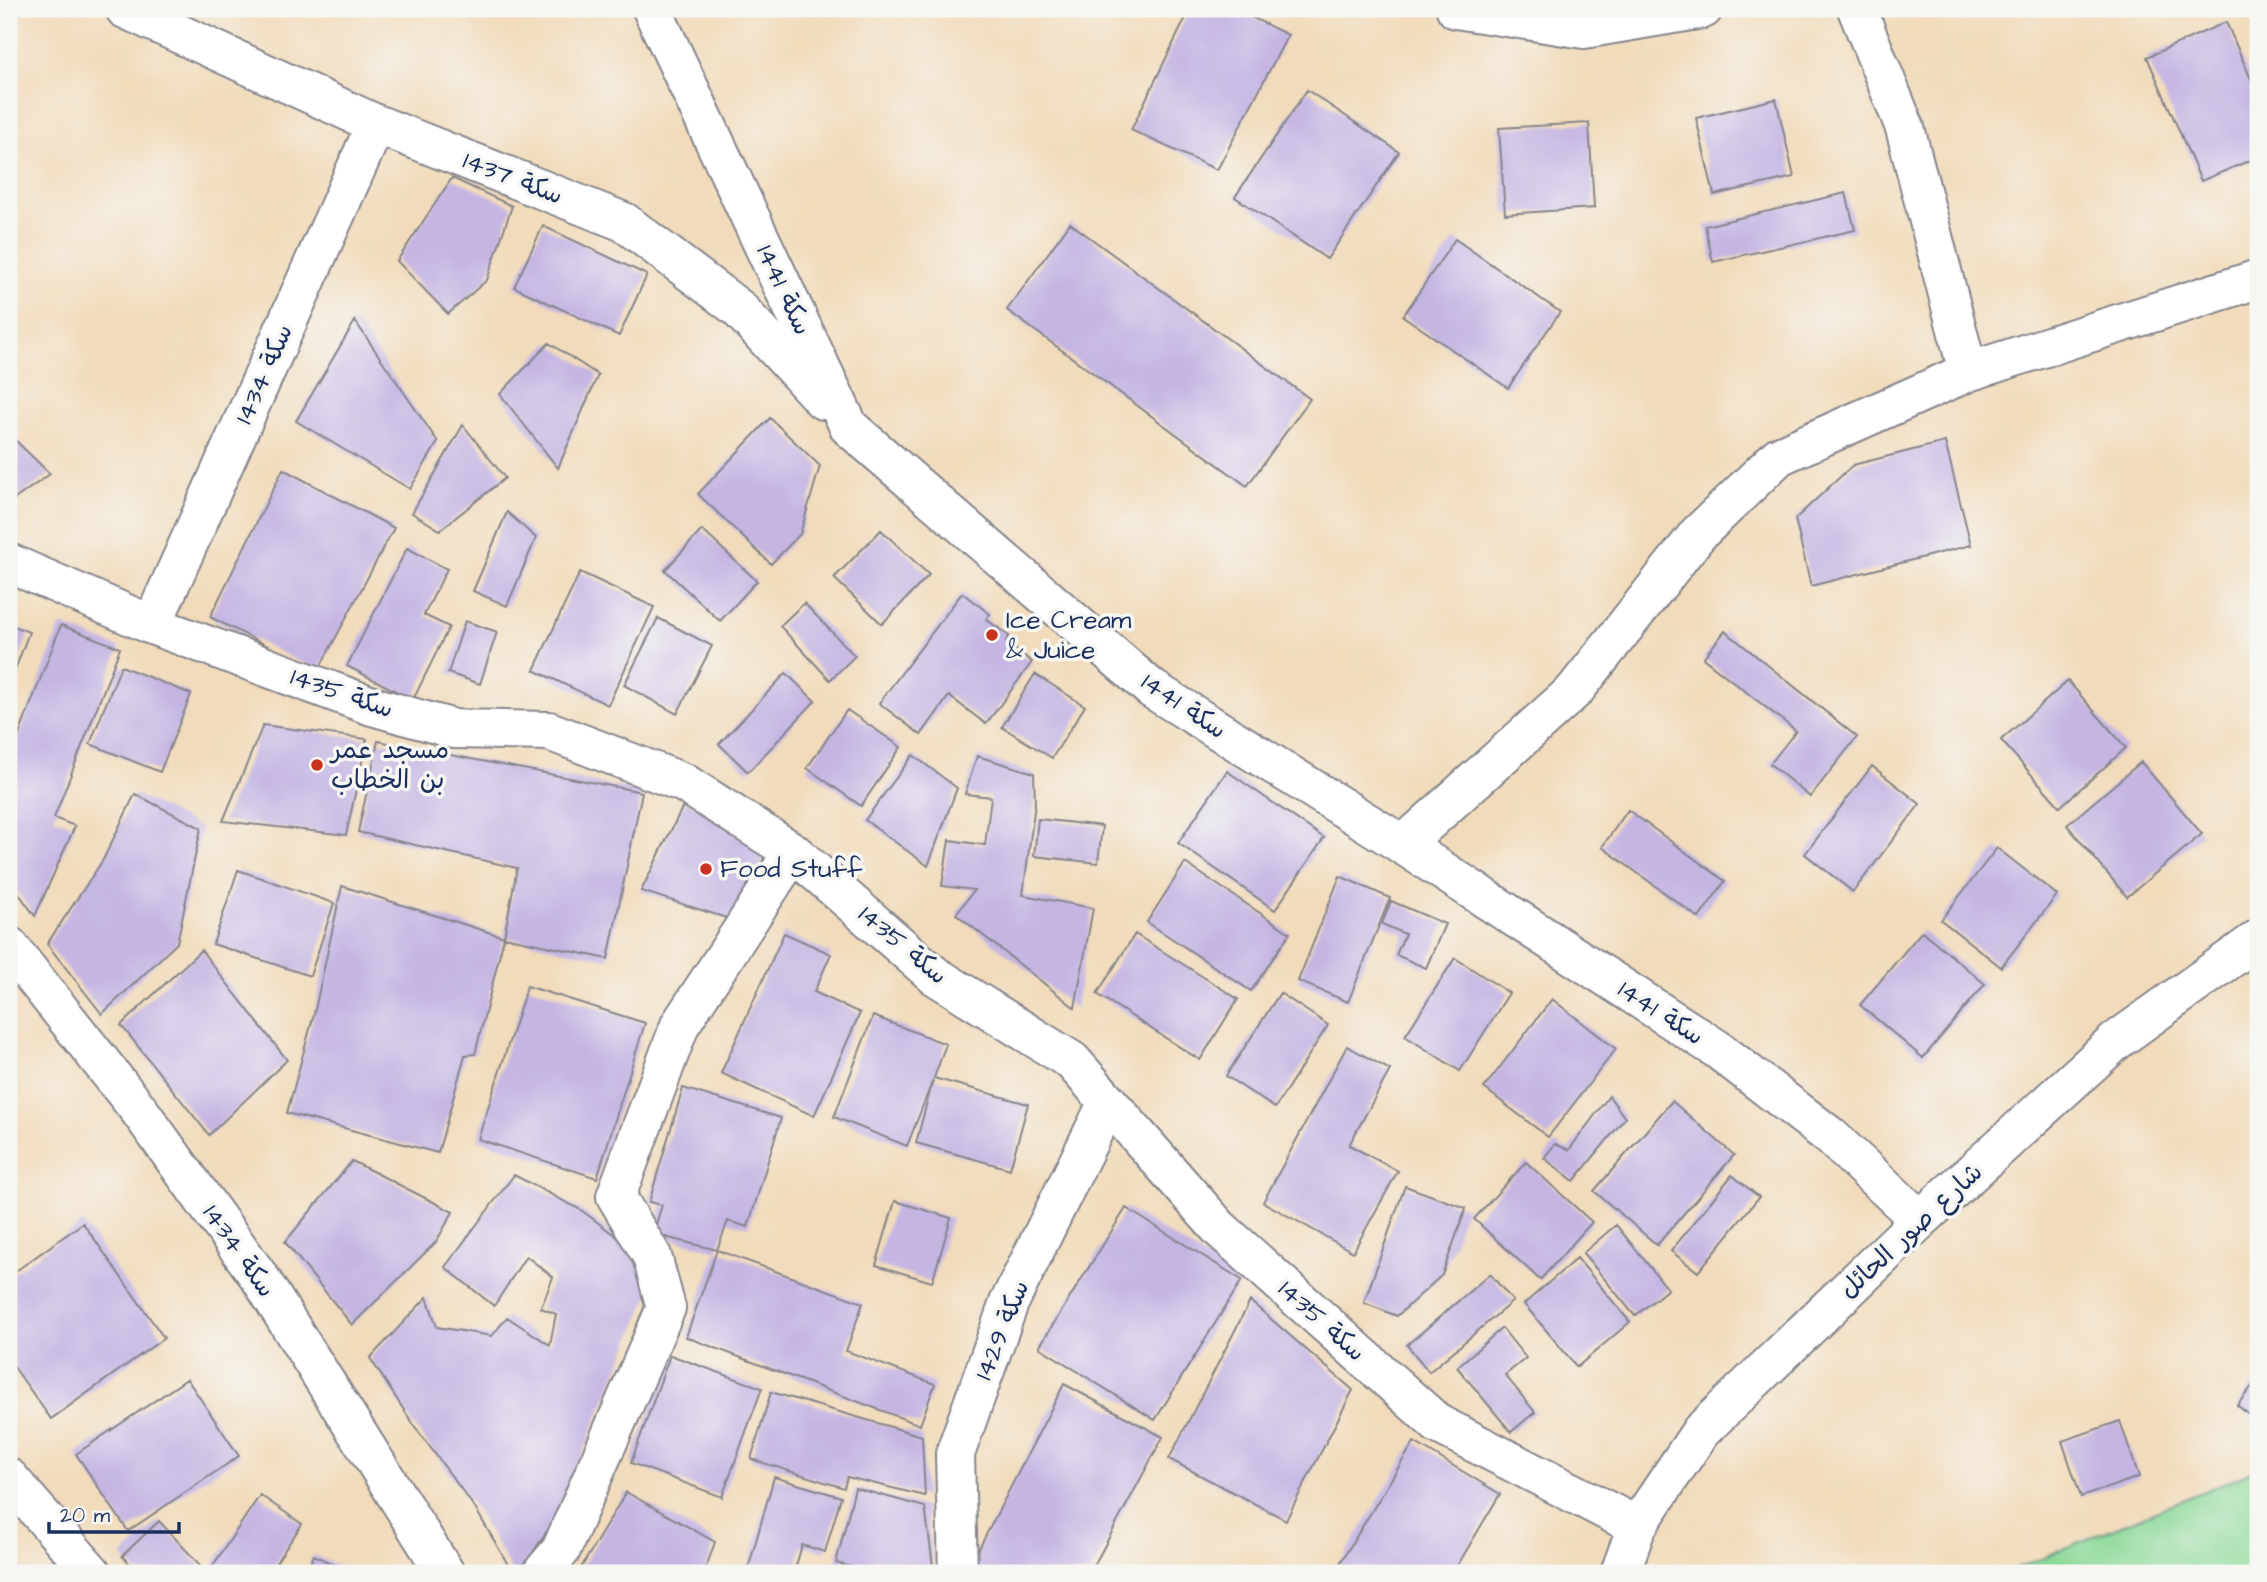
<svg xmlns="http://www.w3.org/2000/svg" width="2267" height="1582" viewBox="0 0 2267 1582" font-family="'Architects Daughter','Playpen Sans Arabic',sans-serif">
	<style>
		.green { fill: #8bd998; stroke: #53847b; stroke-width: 2 }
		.building { fill: #c4b5e3 }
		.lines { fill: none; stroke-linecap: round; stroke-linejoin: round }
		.minor-casing { stroke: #86858c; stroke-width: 42 }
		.minor { stroke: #fff; stroke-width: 38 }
		.poi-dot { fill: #c8321e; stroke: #f6f6f2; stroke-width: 2.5 }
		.labels { text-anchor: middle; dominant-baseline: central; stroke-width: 7; stroke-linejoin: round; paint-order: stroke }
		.street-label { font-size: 26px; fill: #1b2f5e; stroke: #f6f6f2 }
		.poi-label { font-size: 26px; fill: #1b2f5e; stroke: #f6f6f2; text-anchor: start }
	</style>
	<rect width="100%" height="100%" fill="#f6f6f2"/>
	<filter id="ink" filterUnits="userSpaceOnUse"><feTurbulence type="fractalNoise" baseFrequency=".0143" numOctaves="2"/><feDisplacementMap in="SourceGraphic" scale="14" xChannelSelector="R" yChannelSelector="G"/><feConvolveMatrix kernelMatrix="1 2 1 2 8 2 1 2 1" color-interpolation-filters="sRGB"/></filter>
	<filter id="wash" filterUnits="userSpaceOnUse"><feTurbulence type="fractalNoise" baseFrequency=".00686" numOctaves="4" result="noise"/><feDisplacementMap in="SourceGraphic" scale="28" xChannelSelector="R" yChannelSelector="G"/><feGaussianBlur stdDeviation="1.57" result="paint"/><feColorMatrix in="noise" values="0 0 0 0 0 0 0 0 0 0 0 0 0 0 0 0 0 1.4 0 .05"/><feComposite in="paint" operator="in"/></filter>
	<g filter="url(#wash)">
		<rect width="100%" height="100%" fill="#f1dbba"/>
		<!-- green -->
		<path class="green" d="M2255 1470 2258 1472V1573H2005Z"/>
		<g id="blocks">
			<!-- building -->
			<path class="building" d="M1190 9H1235L1288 35 1217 170 1131 130Z
				M2226 22 2258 95V157L2201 181 2147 57Z
				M1307 90 1399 152 1327 259 1235 197Z
				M1776 99 1794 177 1714 195 1696 118Z
				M1589 123 1594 208 1505 214 1499 128Z
				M452 178 512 206 487 280 448 314 397 261Z
				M1846 193 1855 230 1713 262 1705 226Z
				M1070 223 1310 399 1247 486 1007 310Z
				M543 226 647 275 619 336 514 287Z
				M1455 239 1560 312 1508 388 1403 316Z
				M355 321 438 442 410 489 296 421Z
				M549 343 598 375 558 468 500 394Z
				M770 418 820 466 800 534 771 564 698 494Z
				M463 425 505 478 440 530 412 513Z
				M9 434 50 474 9 503Z
				M1945 442 1971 545 1811 586 1795 519 1853 465Z
				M283 469 394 528 318 671 210 617Z
				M507 512 536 538 507 606 473 591Z
				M702 530 757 581 720 621 665 570Z
				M881 530 929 575 882 624 834 578Z
				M407 548 447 569 424 615 449 627 413 700 347 666Z
				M580 572 654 607 608 705 534 670Z
				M962 593 990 614 986 619 1009 636 1006 642 1032 662 986 724 949 696 921 735 879 703Z
				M804 603 855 656 830 680 780 626Z
				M658 618 712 646 677 714 624 685Z
				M465 621 497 632 480 684 448 673Z
				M9 624 29 632 9 686Z
				M61 625 120 648 54 818 75 826 35 916 9 880V761Z
				M1725 631 1857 737 1810 797 1770 764 1796 731 1703 658Z
				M121 666 191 694 160 772 90 744Z
				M786 673 815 701 748 772 719 744Z
				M1035 674 1085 706 1052 758 1002 727Z
				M2068 681 2126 748 2060 807 2001 740Z
				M847 710 901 747 861 806 807 768Z
				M263 725 367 739 346 835 223 821Z
				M378 741 642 792 608 959 504 937 517 868 358 832Z
				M913 755 957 788 928 866 865 820Z
				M977 756 1034 773 1035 803 1023 895 1093 908 1075 1008 956 914 974 890 942 886 949 840 985 845 991 797 965 794Z
				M2141 762 2202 834 2127 897 2067 825Z
				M1872 766 1920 804 1853 892 1805 854Z
				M1227 771 1324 838 1275 910 1178 843Z
				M135 794 201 828 177 943 102 1014 47 944 103 860Z
				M686 800 766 851 754 889 736 921 641 891Z
				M1628 810 1725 881 1699 918 1602 847Z
				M1038 819 1102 826 1098 863 1034 856Z
				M1997 848 2057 895 2001 967 1941 920Z
				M1185 863 1290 933 1251 991 1147 922Z
				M238 870 334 903 310 976 213 944Z
				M1340 876 1390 898 1348 1002 1298 981Z
				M342 886 504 937 475 1054 465 1055 438 1153 287 1113 314 1014Z
				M1391 901 1445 924 1426 968 1396 955 1405 934 1382 924Z
				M1922 931 1985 984 1923 1058 1860 1005Z
				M784 933 831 954 814 992 860 1013 814 1116 721 1073Z
				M1135 934 1238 999 1200 1060 1097 994Z
				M201 950 287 1060 209 1135 121 1025Z
				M1455 958 1509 993 1460 1071 1405 1036Z
				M527 986 645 1023 597 1178 478 1139Z
				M1280 993 1328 1025 1275 1108 1226 1076Z
				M1552 999 1616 1049 1548 1137 1484 1088Z
				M873 1016 946 1044 934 1078 1028 1104 1010 1169 916 1143 933 1080 907 1146 834 1117Z
				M1347 1046 1390 1070 1349 1145 1398 1171 1353 1252 1263 1202Z
				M683 1088 781 1118 748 1227 728 1221 717 1250 653 1234 662 1205 649 1202Z
				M1609 1096 1625 1118 1574 1181 1544 1158 1555 1144 1569 1150Z
				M1672 1101 1734 1155 1657 1245 1594 1191Z
				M352 1161 453 1212 436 1242 352 1325 285 1242Z
				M1526 1162 1592 1222 1540 1280 1474 1219Z
				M514 1175 581 1210 643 1256 652 1289 555 1519 519 1573H513L475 1508 413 1424 370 1358 427 1297 437 1327 492 1336 507 1317 550 1345 556 1314 541 1308 553 1277 526 1256 494 1306 445 1267Z
				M1732 1175 1759 1197 1698 1272 1671 1251Z
				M1405 1186 1466 1208 1442 1275 1397 1316 1364 1303Z
				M895 1201 951 1218 932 1282 876 1265Z
				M1126 1208 1242 1280 1155 1420 1039 1347Z
				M83 1223 164 1338 51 1419 9 1360V1276Z
				M1616 1225 1668 1289 1635 1316 1583 1253Z
				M717 1250 863 1303 846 1351 935 1384 920 1425 686 1337Z
				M1577 1258 1630 1322 1577 1367 1524 1304Z
				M1490 1274 1513 1301 1429 1372 1407 1345Z
				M1250 1301 1353 1390 1286 1520 1169 1459Z
				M1502 1328 1526 1358 1505 1375 1535 1412 1511 1432 1457 1367Z
				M670 1355 762 1388 722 1497 631 1463Z
				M187 1379 239 1456 128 1531 76 1454Z
				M2258 1379V1422L2237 1405Z
				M1064 1384 1163 1437 1090 1573H985L970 1566Z
				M771 1392 922 1436 925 1496 847 1477 844 1488 751 1459Z
				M2120 1421 2139 1477 2081 1497 2062 1441Z
				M1414 1442 1500 1494 1453 1573H1334Z
				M774 1477 841 1497 825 1552 802 1545 794 1573H747Z
				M855 1488 925 1507 934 1573H875L836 1563Z
				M626 1492 715 1542 704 1573H578Z
				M260 1495 302 1524 269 1573H208Z
				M159 1521 200 1565 195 1573H138L122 1556Z
				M314 1555 351 1573H305Z"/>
		</g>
	</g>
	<g filter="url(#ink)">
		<use href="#blocks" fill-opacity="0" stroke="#86858c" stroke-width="2"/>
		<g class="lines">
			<defs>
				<path id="minor" d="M125 9 376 124 624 222 738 308 823 400
					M652 9 849 427 1152 689 1403 845 1717 1049 1830 1136 1920 1220
					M1456 9 1584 29 1703 9
					M1857 9 1905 128 1968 372
					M9 563 152 625 372 706 454 729 549 731 684 783 793 852 934 975 1072 1061 1219 1228 1438 1424 1637 1526
					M152 625 376 124
					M1403 845 1575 690 1698 534 1779 456 1968 372 2258 279
					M9 946 139 1110 262 1281 445 1573
					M9 1478 92 1573
					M542 1573 561 1550 666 1308 652 1256 616 1196 680 1025 793 852
					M958 1573 955 1454 1009 1303 1108 1102
					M1620 1573 1637 1526 1701 1431 1920 1220 2116 1041 2258 939"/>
			</defs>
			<!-- minor casing -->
			<use href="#minor" class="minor-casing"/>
			<!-- minor -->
			<use href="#minor" class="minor"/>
		</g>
	</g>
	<!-- markers -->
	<g class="poi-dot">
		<circle cx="992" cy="635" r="7"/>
		<circle cx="317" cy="765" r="7"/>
		<circle cx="706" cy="869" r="7"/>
	</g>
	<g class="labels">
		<!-- street labels -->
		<g class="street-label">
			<text transform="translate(513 178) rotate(21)">سكة 1437</text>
			<text transform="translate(784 290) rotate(65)">سكة 1441</text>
			<text transform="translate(264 374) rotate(-66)">سكة 1434</text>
			<text transform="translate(342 693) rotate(19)">سكة 1435</text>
			<text transform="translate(1184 706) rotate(34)">سكة 1441</text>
			<text transform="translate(903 945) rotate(40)">سكة 1435</text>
			<text transform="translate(1661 1013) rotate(33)">سكة 1441</text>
			<text transform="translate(1911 1231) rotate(-43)">شارع صور الحائل</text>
			<text transform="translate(239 1251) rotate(55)">سكة 1434</text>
			<text transform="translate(1322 1321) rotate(42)">سكة 1435</text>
			<text transform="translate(1002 1330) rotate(-68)">سكة 1429</text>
		</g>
		<!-- poi labels -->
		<g class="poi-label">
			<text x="1006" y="620">Ice Cream<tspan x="1006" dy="30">&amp; Juice</tspan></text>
			<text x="331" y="750">مسجد عمر<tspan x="331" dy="30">بن الخطاب</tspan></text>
			<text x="720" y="869">Food Stuff</text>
		</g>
	</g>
	<!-- margin -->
	<rect width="2267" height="1582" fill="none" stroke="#f6f6f2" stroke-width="35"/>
	<!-- scale -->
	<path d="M49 1522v10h130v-10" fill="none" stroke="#1b2f5e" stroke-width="3.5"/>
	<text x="60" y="1522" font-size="21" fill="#1b2f5e" stroke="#f6f6f2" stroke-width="5" paint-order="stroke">20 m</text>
</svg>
